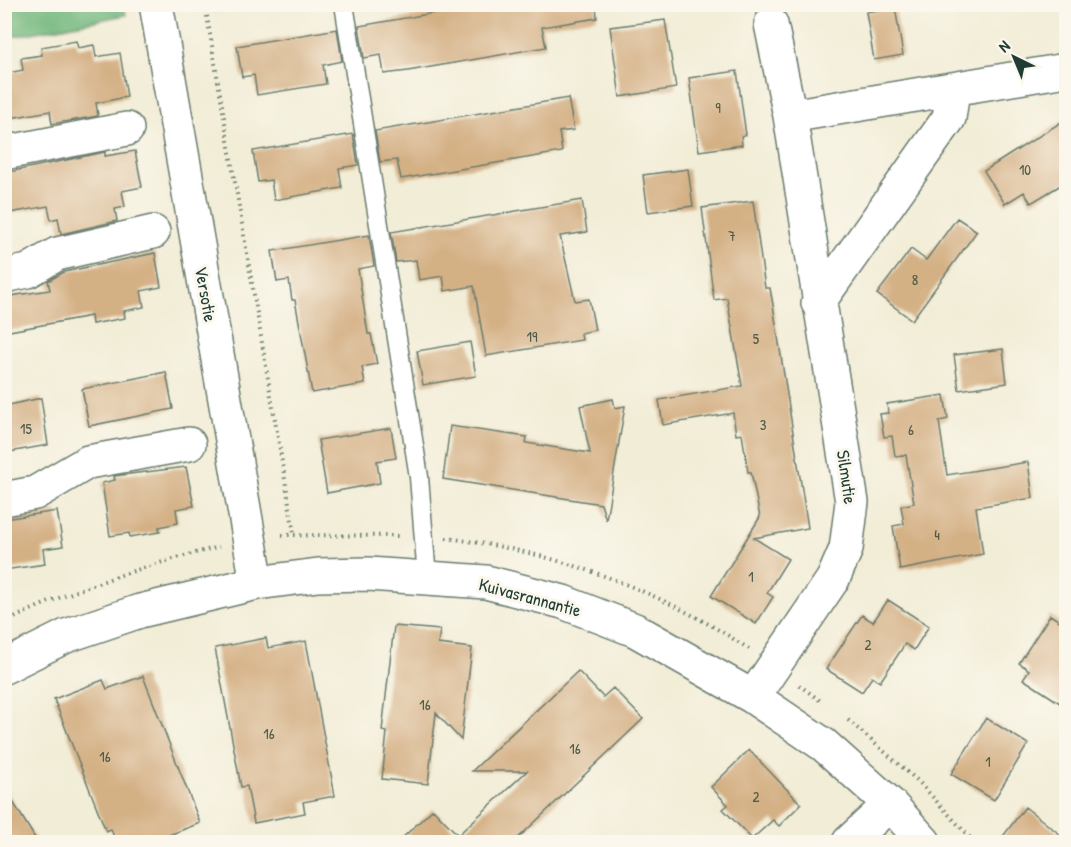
<svg xmlns="http://www.w3.org/2000/svg" width="1071" height="847" viewBox="0 0 1071 847" font-family="'Patrick Hand',sans-serif">
	<style>
		.forest { fill: #73b87e; stroke: #497a59; stroke-width: 1.5 }
		.building { fill: #d4b085 }
		.lines { fill: none; stroke-linecap: round; stroke-linejoin: round }
		.service-casing { stroke: #697b6d; stroke-width: 21 }
		.minor-casing { stroke: #697b6d; stroke-width: 36 }
		.path { stroke: #697b6d; stroke-width: 4; stroke-dasharray: 1.5 4.5; stroke-linecap: butt }
		.service { stroke: #fff; stroke-width: 18 }
		.minor { stroke: #fff; stroke-width: 33 }
		.labels { text-anchor: middle; dominant-baseline: central; stroke-width: 6; stroke-linejoin: round; paint-order: stroke }
		.number-label { font-size: 15px; fill: #4c5a48 }
		.street-label { font-size: 18px; fill: #1f3d34; stroke: #fbf7ec }
	</style>
	<rect width="100%" height="100%" fill="#fbf7ec"/>
	<filter id="ink" filterUnits="userSpaceOnUse"><feTurbulence type="fractalNoise" baseFrequency=".0167" numOctaves="2"/><feDisplacementMap in="SourceGraphic" scale="12" xChannelSelector="R" yChannelSelector="G"/><feConvolveMatrix kernelMatrix="1 2 1 2 8 2 1 2 1" color-interpolation-filters="sRGB"/></filter>
	<filter id="wash" filterUnits="userSpaceOnUse"><feTurbulence type="fractalNoise" baseFrequency=".008" numOctaves="4" result="noise"/><feDisplacementMap in="SourceGraphic" scale="24" xChannelSelector="R" yChannelSelector="G"/><feGaussianBlur stdDeviation="1.35" result="paint"/><feColorMatrix in="noise" values="0 0 0 0 0 0 0 0 0 0 0 0 0 0 0 0 0 1.4 0 .05"/><feComposite in="paint" operator="in"/></filter>
	<g filter="url(#wash)">
		<rect width="100%" height="100%" fill="#f2edd7"/>
		<!-- forest -->
		<path class="forest" d="M5 4 124 5 126 15 5 38Z
			M213 4H258V5L213 11Z"/>
		<g id="blocks">
			<!-- building -->
			<path class="building" d="M486 4H596L597 18 542 27 546 47 408 71 384 74 381 55 364 58 359 26Z
				M895 7 903 55 874 60 866 12Z
				M665 20 676 88 620 97 610 27Z
				M337 29 342 61 323 65 326 84 257 95 254 75 242 77 237 46Z
				M76 41 78 48 94 45 96 57 120 53 127 97 96 103 98 116 52 124 50 111 4 119V74L23 70 21 58 42 55 41 47Z
				M737 71 746 135 741 136 742 145 699 151 689 78Z
				M568 98 574 130 559 132 562 152 401 179 397 160 380 162 375 131Z
				M1066 119V182L1031 203 1024 192 1005 204 984 171Z
				M353 134 358 165 339 168 342 188 274 200 271 180 258 182 253 151Z
				M135 151 142 187 122 191 125 207 115 209 117 221 61 234 58 218 51 220 48 206 4 214V173L105 152V156Z
				M688 169 693 206 648 212 643 175Z
				M582 200 587 232 560 236 575 301 589 299 595 330 581 333 582 340 486 356 474 286 445 291 443 276 419 280 416 260 396 262 391 232Z
				M753 201 765 288H770L773 305 808 528 754 538 788 559 767 593 773 597 756 624 711 596 760 517 751 472H748L742 434 736 435 733 413 663 425 659 400 742 386 727 298 714 300 702 208Z
				M957 218 977 231 912 320 877 294 911 249 926 260Z
				M369 235 374 266 358 269 368 334H371L377 364 362 367 365 384 312 393 295 300H292L289 280 277 282 272 251Z
				M155 253 161 287 141 291 144 307 124 311 125 318 92 324 91 316 4 332V297L50 290 48 281 64 272Z
				M470 342 476 376 423 385 417 351Z
				M1003 349 1007 383 959 390 954 355Z
				M166 372 173 409 89 426 82 389Z
				M944 395 948 419 939 421 947 475 1028 462 1033 498 976 507 983 554 900 570 893 526 904 524 901 506 914 503 906 455 895 456 892 436 884 437 880 414 888 413 887 404Z
				M41 398 48 445 4 453V406Z
				M613 399 615 408 625 406 606 520 601 504 443 479 450 426 527 437 526 443 590 453 580 406Z
				M391 428 396 458 377 461 380 483 327 493 318 440Z
				M186 467 194 506 176 509 178 523 159 527 160 532 130 537 129 533 110 536 102 483 115 480 114 476Z
				M57 511 63 546 43 549 45 564 4 570V519Z
				M888 600 929 626 914 650 905 644 880 682 872 677 862 692 826 669 862 615 873 622Z
				M1050 615 1066 625V707L1023 679 1029 670 1019 663Z
				M394 626 440 630 438 644 472 648 461 740 436 713 428 784 382 779 387 732 382 731Z
				M266 638 268 648 306 641 335 796 303 802 305 813 254 823 247 786 241 787 215 648Z
				M578 671 603 697 613 688 643 719 513 843H397L433 809 458 835 527 771H472Z
				M143 676 200 823 169 835 172 843H116L111 829 106 831 54 699 103 680 107 689Z
				M986 718 1028 744 994 800 951 774Z
				M749 750 801 804 779 826 773 820 752 839 723 809 728 805 711 787Z
				M4 787 38 843H4Z
				M1025 807 1066 839V843H998Z"/>
		</g>
	</g>
	<g filter="url(#ink)">
		<use href="#blocks" fill-opacity="0" stroke="#697b6d" stroke-width="1.5"/>
		<g class="lines">
			<defs>
				<path id="service" d="M344 4 419 477 427 578"/>
				<path id="minor" d="M156 4 257 583
					M771 24 790 116
					M4 153 127 129
					M4 276 28 271 57 254 153 232
					M818 303 949 118 953 91
					M4 499 35 493 88 462 189 444
					M4 667 66 636 140 611 257 583 318 575 368 574 486 582 563 602 635 630 753 697 824 745 890 804 924 842
					M753 697 833 579 846 549 852 502 790 116 1066 70
					M849 842 890 804"/>
			</defs>
			<!-- service casing -->
			<use href="#service" class="service-casing"/>
			<!-- minor casing -->
			<use href="#minor" class="minor-casing"/>
			<!-- path -->
			<path class="path" d="M205 4 294 533
				M282 535 400 536
				M446 538C553 551 659 589 749 649
				M4 623C71 589 146 565 219 547
				M799 685 822 702
				M848 720 918 781 974 842"/>
			<!-- service -->
			<use href="#service" class="service"/>
			<!-- minor -->
			<use href="#minor" class="minor"/>
		</g>
	</g>
	<g class="labels">
		<!-- number labels -->
		<g class="number-label">
			<text x="718" y="107">9</text>
			<text x="1025" y="169">10</text>
			<text x="732" y="235">7</text>
			<text x="915" y="279">8</text>
			<text x="532" y="336">19</text>
			<text x="756" y="338">5</text>
			<text x="763" y="424">3</text>
			<text x="26" y="428">15</text>
			<text x="911" y="429">6</text>
			<text x="937" y="534">4</text>
			<text x="751" y="576">1</text>
			<text x="868" y="644">2</text>
			<text x="425" y="704">16</text>
			<text x="269" y="733">16</text>
			<text x="575" y="748">16</text>
			<text x="105" y="756">16</text>
			<text x="988" y="761">1</text>
			<text x="756" y="796">2</text>
		</g>
		<!-- street labels -->
		<g class="street-label">
			<text transform="translate(206 294) rotate(80)">Versotie</text>
			<text transform="translate(847 477) rotate(82)">Silmutie</text>
			<text transform="translate(530 597) rotate(15)">Kuivasrannantie</text>
		</g>
	</g>
	<!-- margin -->
	<rect width="1071" height="847" fill="none" stroke="#fbf7ec" stroke-width="24"/>
	<!-- north arrow -->
	<g transform="translate(1014 57) rotate(317)" stroke="#fbf7ec" stroke-width="4.5" paint-order="stroke">
	<path d="M0-4.5L10 22L0 15L-10 22Z" fill="#1f3d34"/>
	<text y="-9" font-size="16" font-weight="bold" text-anchor="middle" fill="#1f3d34">N</text>
	</g>
</svg>
